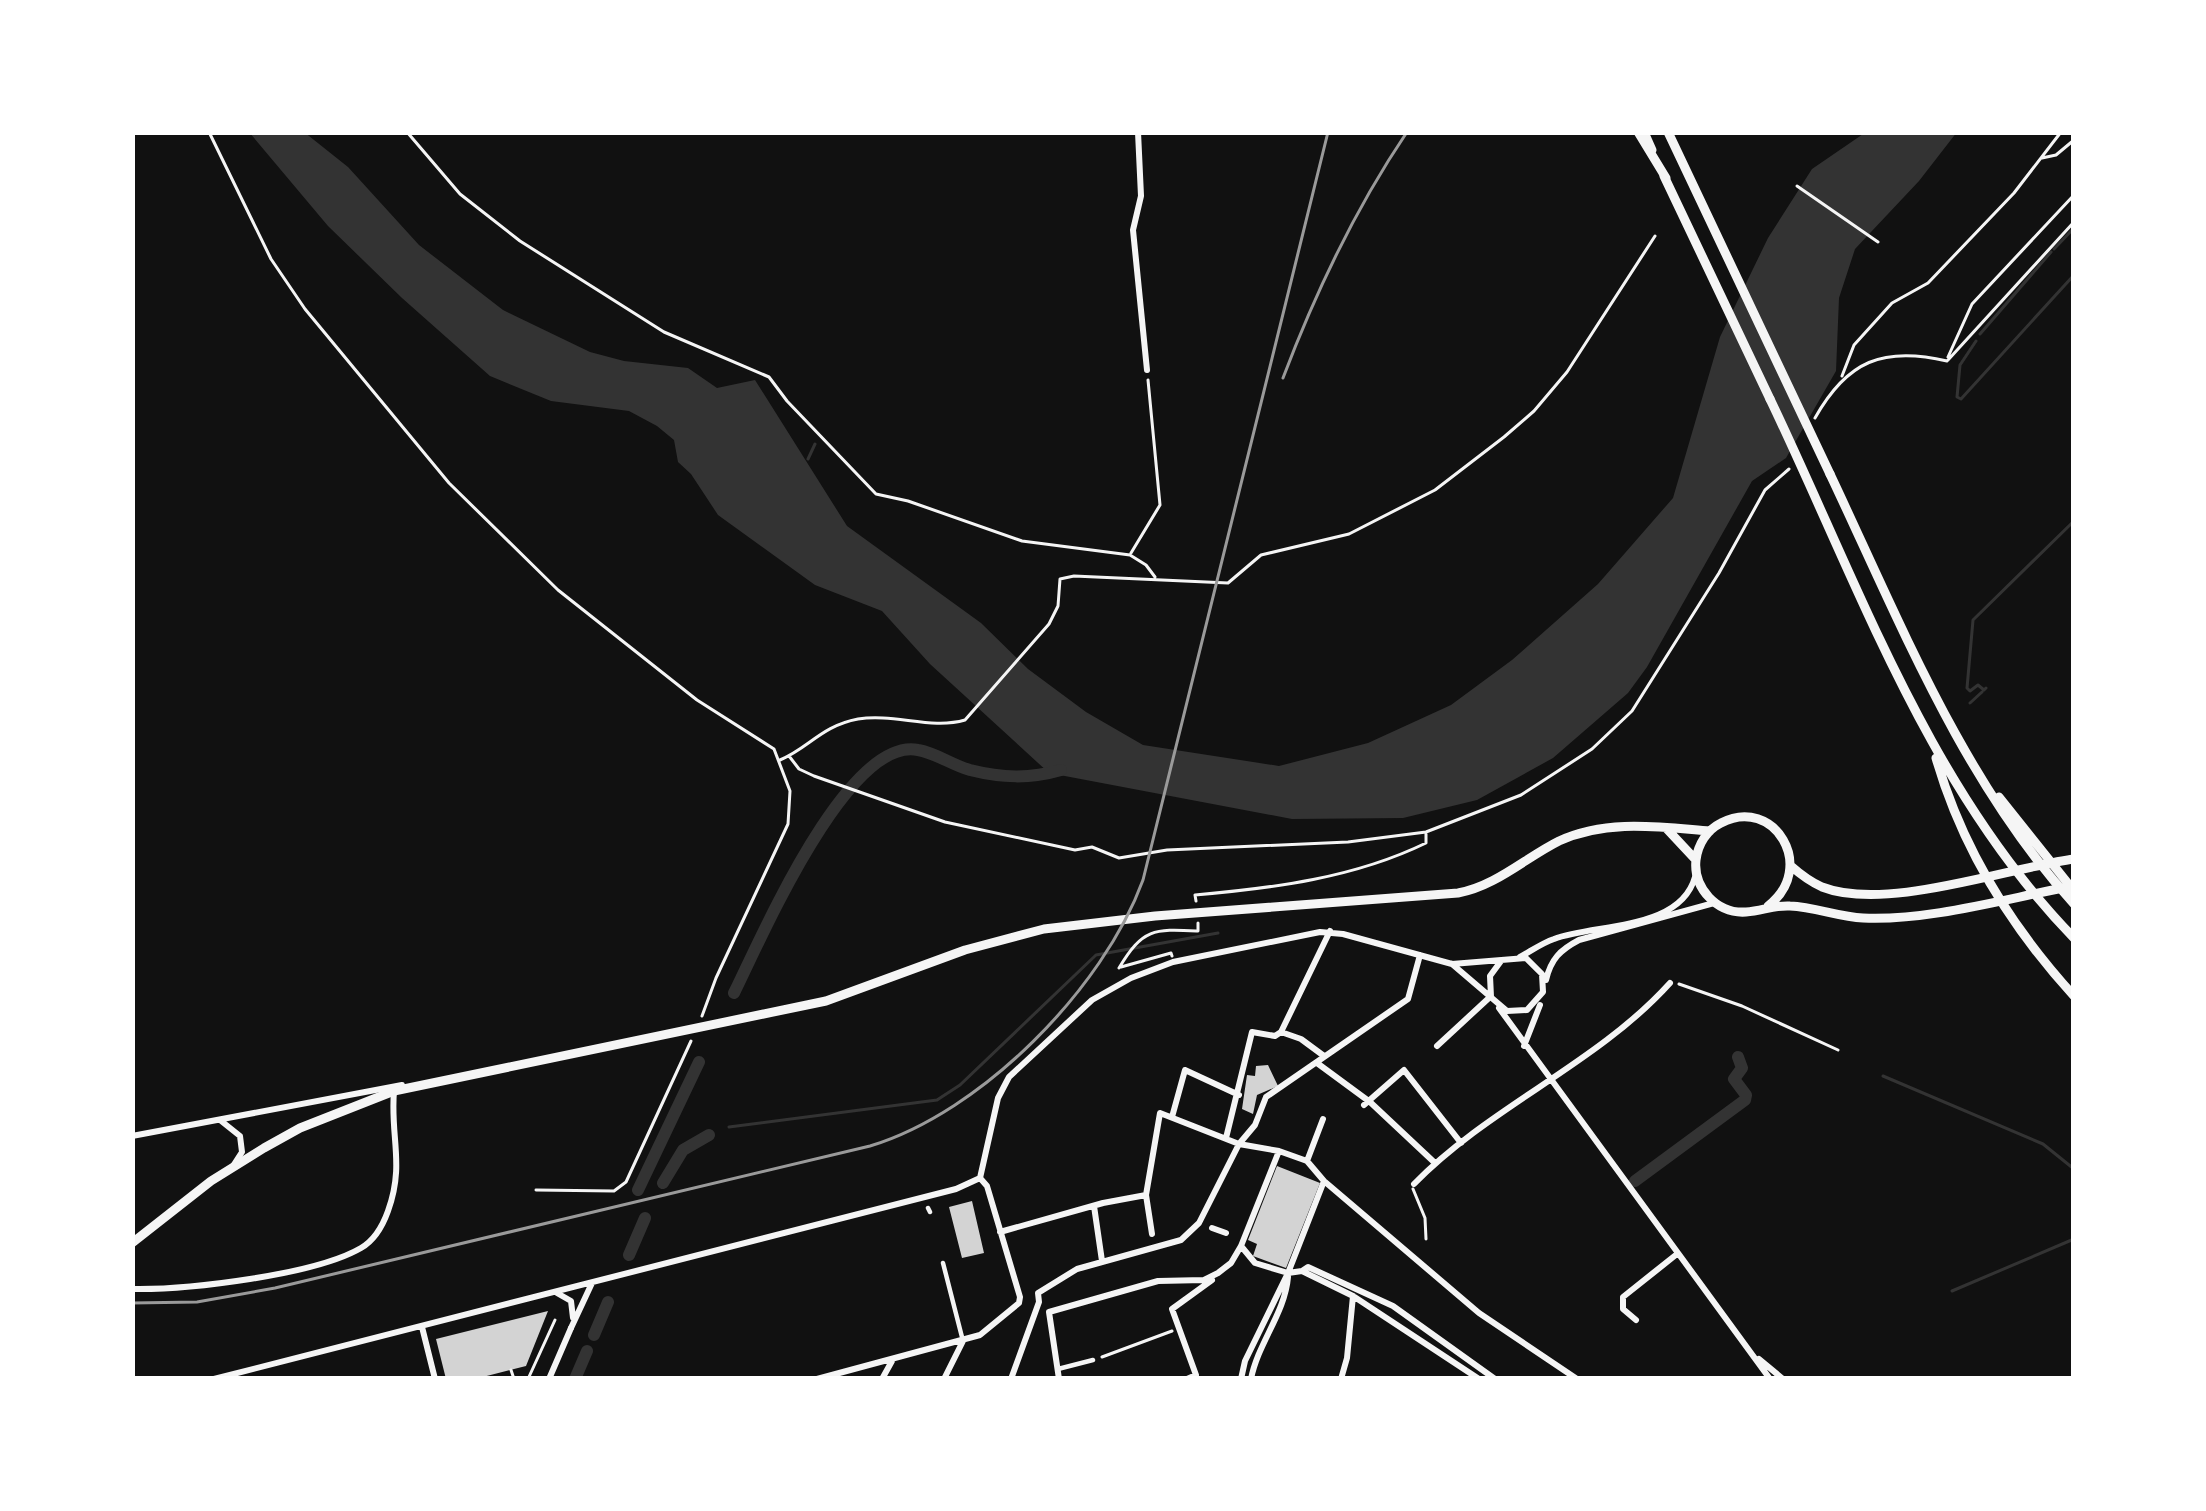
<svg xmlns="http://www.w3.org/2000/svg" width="2206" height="1511" viewBox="0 0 2206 1511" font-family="'DM Sans',sans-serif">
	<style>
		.water { fill: #333 }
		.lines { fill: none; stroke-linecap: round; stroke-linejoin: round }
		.stream { stroke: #333; stroke-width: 3 }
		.canal { stroke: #333; stroke-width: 12 }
		.building { fill: #d3d3d3 }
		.path { stroke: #f5f5f5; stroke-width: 3 }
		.pedestrian { stroke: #f5f5f5; stroke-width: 4.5 }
		.minor { stroke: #f5f5f5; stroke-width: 6 }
		.tertiary { stroke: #f5f5f5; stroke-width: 6 }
		.primary { stroke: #f5f5f5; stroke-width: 9 }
		.trunk { stroke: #f5f5f5; stroke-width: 9 }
		.motorway { stroke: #f5f5f5; stroke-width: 9 }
		.rail { stroke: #9a9a9a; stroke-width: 3 }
	</style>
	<rect width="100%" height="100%" fill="#111"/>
	<!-- water -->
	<path class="water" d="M249 132H304L348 167 419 245 503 310 590 352 624 361 688 368 717 388 755 380 847 526 981 623 1028 669 1086 712 1143 745 1279 766 1368 743 1451 705 1512 660 1598 584 1673 498 1720 337 1768 238 1812 169 1866 132H1957L1919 181 1855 249 1839 298 1836 371 1786 458 1752 481 1647 667 1628 693 1553 758 1477 800 1403 818 1292 819 1049 773 930 664 882 611 815 585 718 515 691 474 678 462 674 440 657 426 629 411 551 401 490 376 402 298 328 226Z"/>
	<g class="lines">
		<!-- stream -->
		<path class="stream" d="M2054 249 2074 228
			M1980 334 2051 252
			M1976 341 1960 365 1957 397 1961 399 2074 275
			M808 459 815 444
			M1986 688 1984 690 1978 685 1970 691 1967 688 1973 620 2074 521
			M1970 703 1982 692
			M1883 1076 2043 1144 2074 1169
			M729 1127 937 1100 960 1085 1096 955 1218 933
			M1952 1291 2074 1239"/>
		<!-- canal -->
		<path class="canal" d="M734 993C760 941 847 736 918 750 936 753 952 765 970 770 1002 778 1030 779 1061 770
			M1635 1181 1745 1100 1746 1095 1734 1079 1742 1068 1738 1057
			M663 1183 683 1150 709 1135
			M638 1190 699 1062
			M629 1255 645 1218
			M594 1335 608 1302
			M575 1379 587 1351"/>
	</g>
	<!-- building -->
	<path class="building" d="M1268 1065 1278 1086 1257 1095 1253 1114 1242 1109 1247 1075 1255 1076 1256 1066Z
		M1277 1166 1320 1183 1286 1268 1253 1256 1257 1244 1248 1240Z
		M972 1201 984 1253 962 1258 949 1207Z
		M548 1311 526 1366 475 1379H446L436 1339Z"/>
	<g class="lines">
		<!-- path -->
		<path class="path" d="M209 132 271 259 305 309 449 483 558 590 697 700 774 749 790 791 788 824 716 978 702 1016
			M407 132 460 194 520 241 664 332 769 377 787 401 876 494 908 501 1022 541 1130 555 1146 565 1155 577
			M2042 158 2056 155 2074 140
			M1797 186 1878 242
			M1948 357 1972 304 2074 195
			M1948 360 2074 222
			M1842 376 1854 345 1892 303 1928 283 2014 193 2061 132
			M1815 418C1847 361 1883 346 1947 361
			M1131 553 1160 505 1148 380
			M789 756 799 769 814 776 945 822 1075 850 1092 847 1119 858 1167 850 1348 842 1426 832 1521 795 1592 749 1632 711 1719 573 1765 490 1789 469
			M780 760C809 748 821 726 858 719 894 713 931 730 965 720L1049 624 1058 606 1060 579 1074 576 1228 583 1261 555 1349 534 1435 490 1504 437 1534 411 1567 372 1655 236
			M1196 901 1195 895C1274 888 1354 878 1426 843V834
			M1121 967 1171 953 1172 956
			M1119 968C1143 928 1154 929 1198 931V923
			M1679 984 1742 1006 1838 1050
			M1413 1189 1425 1218 1426 1239
			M536 1190 614 1191 626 1182 691 1041
			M1102 1357 1172 1331
			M511 1370 514 1379
			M528 1379 555 1320"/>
		<!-- pedestrian -->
		<path class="pedestrian" d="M928 1208 930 1212
			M943 1263 963 1341
			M1058 1369 1093 1360"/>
		<!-- minor -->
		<path class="minor" d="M1138 132 1141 196 1133 230 1147 370
			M1520 957C1531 951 1542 943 1554 939 1596 923 1680 931 1695 877
			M1546 980C1551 959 1560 950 1579 940L1714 903
			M1491 997 1490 976 1501 961
			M1499 1008 1770 1379
			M1281 1032 1301 1039 1324 1056
			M1437 1046 1490 997
			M1524 1046 1540 1005
			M1317 1063 1370 1102 1435 1163
			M1364 1105 1404 1070 1461 1143
			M1172 1117 1185 1070 1239 1095
			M220 1120 240 1136 242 1152 233 1166
			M132 1136 402 1085
			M1226 1138 1252 1032 1275 1036 1281 1032 1330 931
			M1307 1161 1323 1119
			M980 1178 998 1098 1009 1077 1092 1000 1131 978 1173 962 1320 932 1343 934 1452 964 1526 958 1542 974 1543 992 1527 1010 1507 1011 1452 964
			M980 1178 987 1186 1020 1297
			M1414 1184C1490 1106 1597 1064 1670 983
			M1094 1206 1102 1261
			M1212 1228 1226 1233
			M1000 1232 1103 1203 1146 1195
			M1152 1234 1146 1195 1160 1113 1239 1144 1279 1151 1307 1161 1324 1181 1479 1313 1577 1379
			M1241 1246 1255 1263 1288 1273 1302 1271 1353 1296 1479 1379
			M1302 1271 1308 1267 1393 1306 1495 1379
			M132 1289C187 1290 315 1275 361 1248 375 1240 383 1225 388 1211 405 1164 390 1137 394 1091
			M557 1293 571 1301 573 1318
			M1049 1312 1158 1281 1204 1280 1218 1273 1231 1263 1241 1246 1279 1151
			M1049 1312 1059 1379
			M1636 1320 1623 1309V1297L1677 1254
			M422 1327 435 1379
			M571 1328 592 1283
			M1759 1359 1783 1379
			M214 1379 956 1189 980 1178
			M817 1379 980 1335 1019 1303 1020 1297
			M882 1379 892 1361
			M944 1379 963 1341
			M1011 1379 1039 1302 1038 1293 1077 1269 1181 1240 1199 1223 1239 1144 1255 1125 1266 1097 1408 999 1420 955
			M1187 1379 1196 1375 1172 1309 1212 1280
			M1241 1379 1245 1361 1288 1273 1324 1181
			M1251 1379C1258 1343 1285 1313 1288 1277
			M1341 1379 1347 1358 1353 1296"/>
		<!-- tertiary -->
		<path class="tertiary" d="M549 1379 571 1328"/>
		<!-- primary -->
		<path class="primary" d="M1666 828 1695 859
			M1791 866C1800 874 1811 882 1822 887 1886 912 2007 868 2074 859
			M1768 906C1818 868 1774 795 1721 823 1707 830 1698 844 1696 860 1693 888 1717 914 1746 912 1762 911 1774 905 1790 906 1815 907 1839 917 1863 918 1926 921 2001 900 2063 888
			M132 1243 211 1181 264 1148 300 1128 394 1091 826 1001 965 950 1044 929 1155 916 1458 893C1496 886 1525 858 1559 841 1607 819 1659 827 1710 831"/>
		<!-- trunk -->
		<path class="trunk" d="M1644 132 1652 150
			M1668 132 1830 474
			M1664 176 1770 399"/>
		<!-- motorway -->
		<path class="motorway" d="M1638 132 1666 178
			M1770 399C1859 585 1928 788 2074 938
			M1830 474C1900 622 1963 782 2074 904
			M1936 758C1962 848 2011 927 2074 996
			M1999 797 2074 891"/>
		<!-- rail -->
		<path class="rail" d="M1283 378C1316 291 1355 209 1407 132
			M132 1303 197 1302 275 1288 870 1146C982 1112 1103 989 1143 880L1328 132"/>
	</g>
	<!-- border -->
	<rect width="2206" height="1511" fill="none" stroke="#ffffff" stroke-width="270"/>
</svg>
